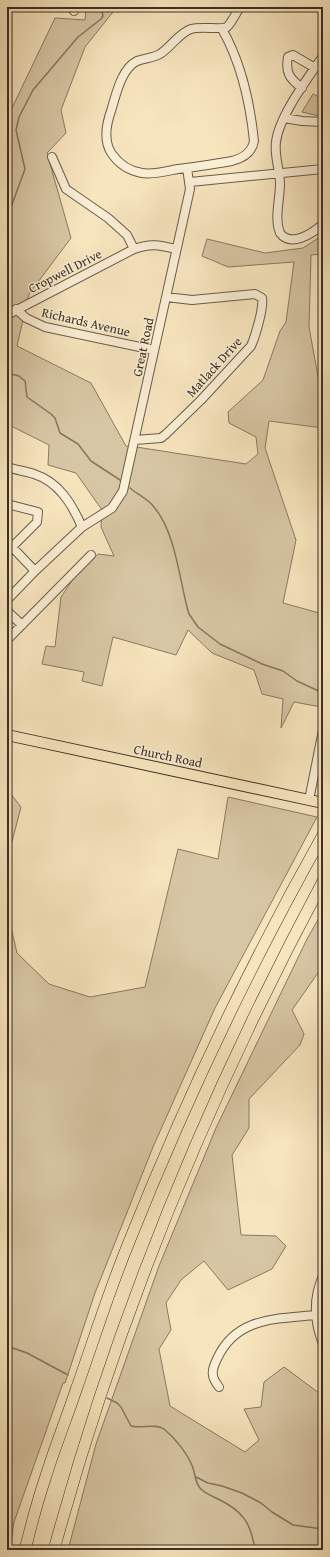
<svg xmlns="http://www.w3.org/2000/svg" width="330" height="1557" viewBox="0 0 330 1557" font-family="'Gentium Book Plus',serif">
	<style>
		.green { fill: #d7c6a4; stroke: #897a64 }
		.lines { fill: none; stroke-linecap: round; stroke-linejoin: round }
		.stream { stroke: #857760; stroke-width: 1.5 }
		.minor-casing { stroke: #6a5c4a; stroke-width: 10 }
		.major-casing { stroke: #3b2f23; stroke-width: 12 }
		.highway-casing { stroke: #3b2f23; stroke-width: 12 }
		.minor { stroke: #faeed5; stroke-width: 8 }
		.major { stroke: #f7e5be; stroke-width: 10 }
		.highway { stroke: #f7e5be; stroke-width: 11 }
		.labels { text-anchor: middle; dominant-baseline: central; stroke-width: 3; stroke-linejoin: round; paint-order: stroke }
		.street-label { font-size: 13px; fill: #3b2f23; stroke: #faeed5 }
	</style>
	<rect width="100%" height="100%" fill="#f7e5be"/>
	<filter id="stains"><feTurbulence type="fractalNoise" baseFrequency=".005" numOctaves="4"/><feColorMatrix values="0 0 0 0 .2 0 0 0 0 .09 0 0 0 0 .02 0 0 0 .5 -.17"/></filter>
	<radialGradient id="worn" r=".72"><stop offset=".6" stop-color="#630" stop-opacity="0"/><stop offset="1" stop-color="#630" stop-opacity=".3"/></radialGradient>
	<!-- green -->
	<path class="green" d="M86 7H117L85 47 61 110 66 133 47 153 71 238 29 294 17 346 91 383 126 446 136 447 246 464 258 454 256 437 229 423 228 412 263 380 280 331 286 322 294 262 228 267 202 256 207 239 265 253 303 248 323 235V254L311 255 309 327 323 404V428L269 421 265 448 296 540 283 603 323 614V697L321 707 294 702 281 728 283 699 262 694 254 670 212 653 188 630 176 655 113 637 102 686 82 681 84 672 42 664 46 646 55 647 61 597 73 579 98 554 114 556 101 527 102 510 76 473 48 465 49 445 7 424V114L12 108 55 18 85 20Z
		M313 94 323 99V117L302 112Z
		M7 792 10 793 21 807 7 861Z
		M228 797 317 817 215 1008 153 1147 95 1293 65 1383H63L14 1522 10 1550H7V910L17 953 49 984 90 997 145 987 178 849 218 859Z
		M323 911V968L320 970 292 1010 304 1034 300 1045 249 1099V1128L232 1155 241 1235 276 1236 286 1246 272 1269 228 1290 204 1261 181 1280 166 1303 171 1330 159 1349 170 1406 245 1452 259 1440 244 1409 261 1407 264 1382 284 1367 323 1396V1550H68L96 1444 159 1266 216 1128 307 939Z"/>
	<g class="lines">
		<!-- stream -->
		<path class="stream" d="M7 218 25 169 16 130 19 117 33 90 78 37 101 19 103 16 101 7
			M7 373 19 376 25 381 27 397 51 414 55 418 60 433 78 444 91 461 120 480
			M130 488C137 494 148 499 154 507 175 532 179 576 187 607L189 614 198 627 220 644 262 664 283 671 297 681 323 693
			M7 1346 27 1353 68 1375
			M107 1398 117 1403 121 1407 131 1426C141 1429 156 1423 164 1429 175 1438 188 1454 193 1468 195 1474 195 1482 200 1488 204 1493 212 1496 218 1499 243 1511 251 1523 255 1550
			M196 1477 208 1483 222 1486 242 1493 261 1503 272 1512 293 1525 323 1529"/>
		<defs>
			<path id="minor" d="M71 7 74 11
				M222 29C242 64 250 102 254 141 252 153 243 158 232 161 214 164 196 167 178 169 167 171 154 175 142 173 130 171 119 164 112 154 103 141 106 125 111 111 116 95 121 69 137 61 145 58 153 58 160 54 171 47 179 33 191 29 200 26 222 30 227 27 232 22 236 13 240 7
				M323 56C308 78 279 116 276 142 274 156 280 170 280 184 280 200 274 218 280 233 291 248 313 233 323 224
				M302 88C290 79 285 73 288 57L293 55 315 68
				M284 118 302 121 323 122
				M52 157 66 189 108 218 127 235 134 249C151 243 159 245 176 249
				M190 182 323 169
				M16 309 26 318 45 327 154 350
				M7 315 134 249
				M135 440 161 438 166 434 201 400 251 346C255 337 264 308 262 298L255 294 192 300 166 297
				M7 467C16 470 25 471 34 474 59 482 72 504 82 527
				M7 504 38 512 37 522 12 547
				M7 552 12 547 35 571
				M7 600 35 571 82 527 112 508 123 491 190 189 187 168
				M7 611 22 625
				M7 640 91 555
				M309 800 323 730
				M323 1276C313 1298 314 1321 323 1344
				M219 1387C211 1377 211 1371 217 1359 236 1317 276 1319 316 1315"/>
			<path id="major" d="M7 735 323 803"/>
			<path id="highway" d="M25 1550C31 1526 37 1502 45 1479 54 1449 66 1420 76 1390 93 1342 108 1294 127 1247 183 1106 248 968 323 835
				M54 1550C117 1317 209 1094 323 881"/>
		</defs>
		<!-- minor casing -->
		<use href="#minor" class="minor-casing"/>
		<!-- major casing -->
		<use href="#major" class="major-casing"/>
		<!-- highway casing -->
		<use href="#highway" class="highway-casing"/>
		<!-- minor -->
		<use href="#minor" class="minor"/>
		<!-- major -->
		<use href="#major" class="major"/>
		<!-- highway -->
		<use href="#highway" class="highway"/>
	</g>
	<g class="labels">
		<!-- street labels -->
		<g class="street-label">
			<text transform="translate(65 271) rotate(-27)">Cropwell Drive</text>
			<text transform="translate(86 322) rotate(13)">Richards Avenue</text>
			<text transform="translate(143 347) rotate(-78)">Great Road</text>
			<text transform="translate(214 367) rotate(-48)">Matlack Drive</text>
			<text transform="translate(168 756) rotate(12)">Church Road</text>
		</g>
	</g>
	<!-- margin -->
	<rect width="330" height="1557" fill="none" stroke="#f7e5be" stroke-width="24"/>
	<rect x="8" y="8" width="314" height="1541" fill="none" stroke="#3b2f23" stroke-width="2"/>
	<rect x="12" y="12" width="306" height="1533" fill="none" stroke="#3b2f23"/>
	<rect width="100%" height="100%" filter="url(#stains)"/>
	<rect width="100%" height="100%" fill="url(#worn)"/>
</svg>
